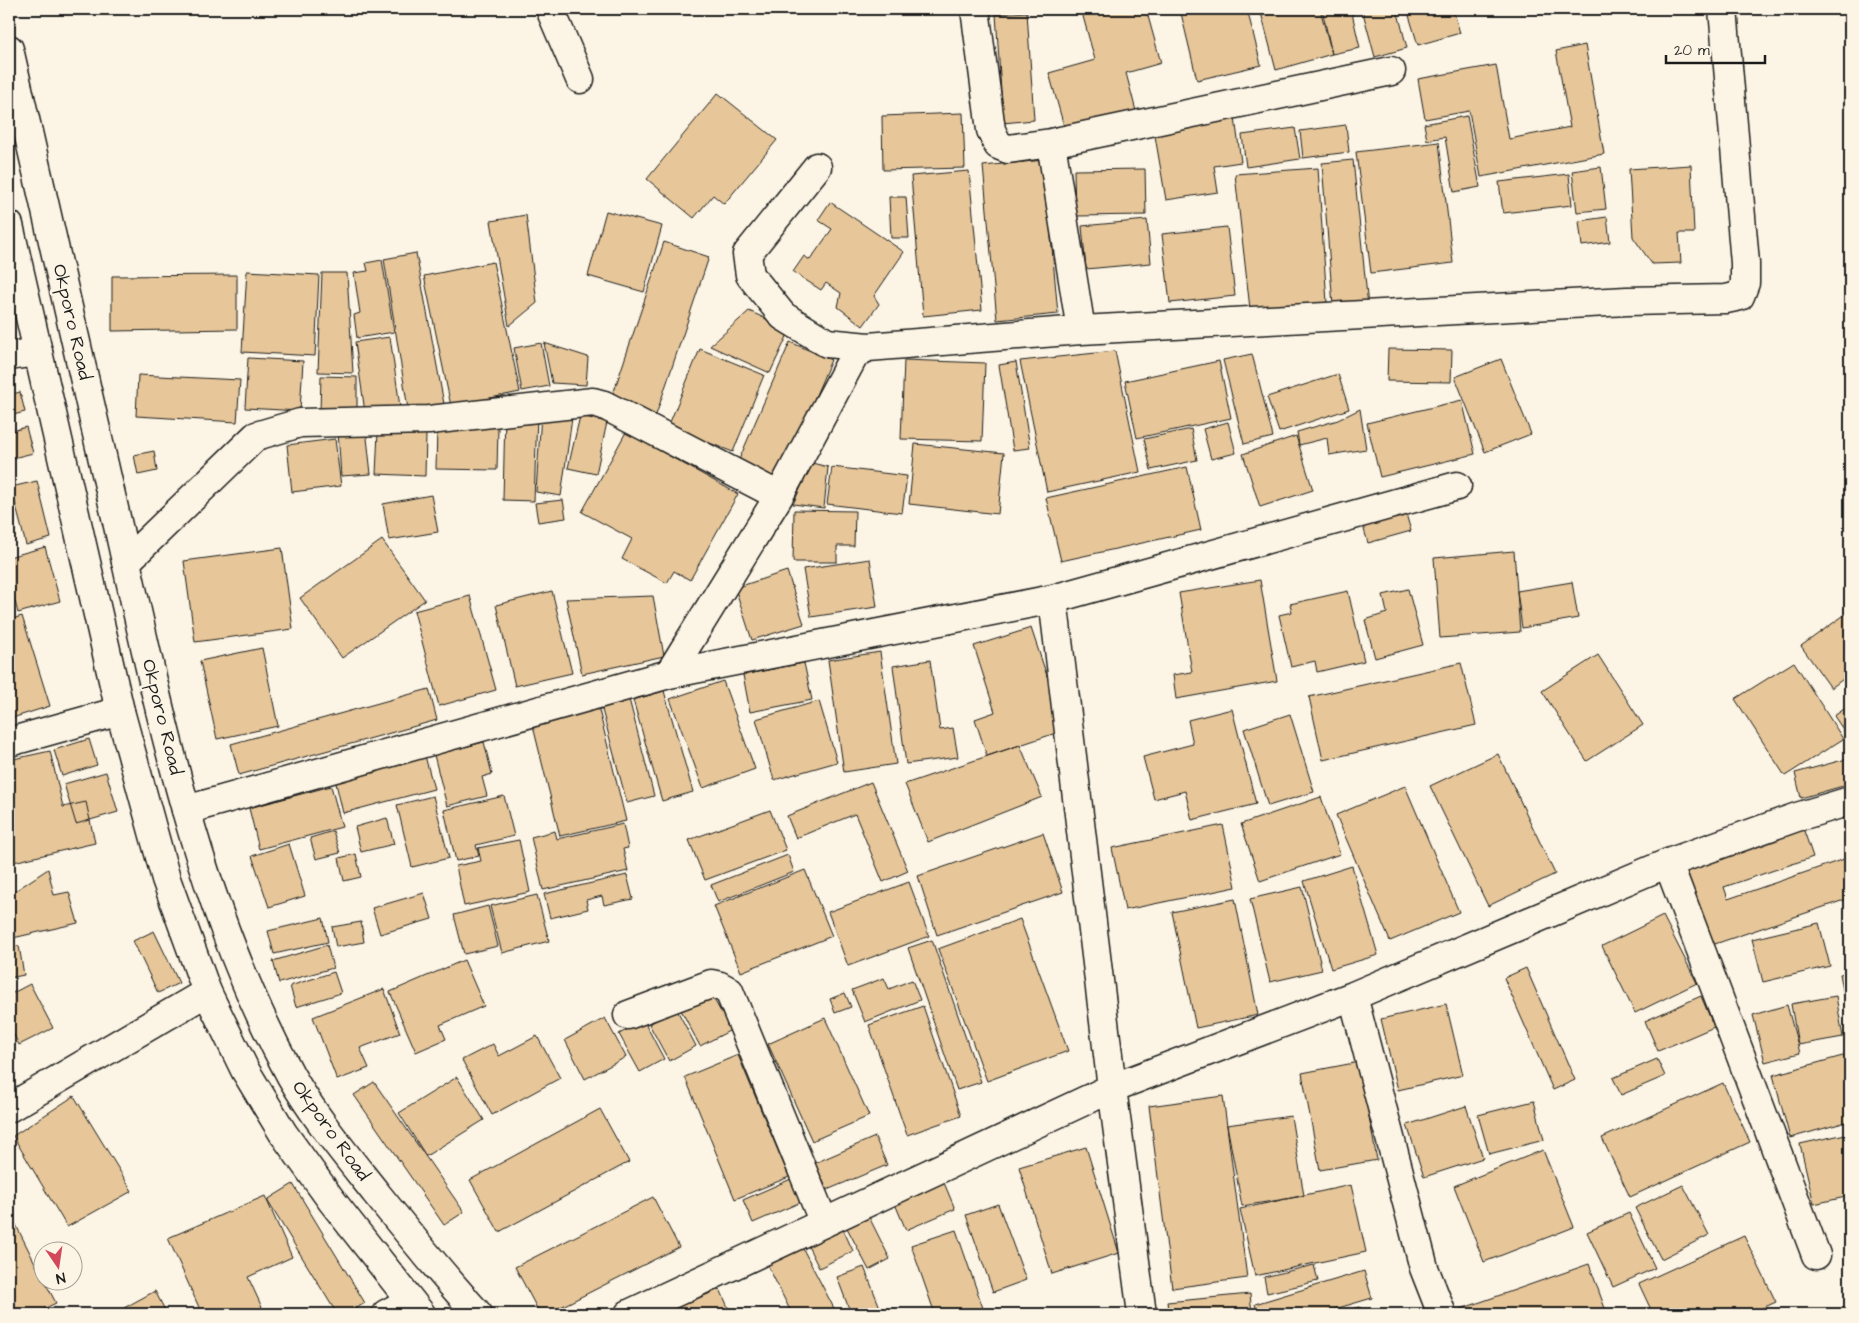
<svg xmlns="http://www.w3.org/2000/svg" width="1859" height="1323" viewBox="0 0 1859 1323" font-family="'Architects Daughter',sans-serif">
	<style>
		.building { fill: #e7c799; stroke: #1c1c1c }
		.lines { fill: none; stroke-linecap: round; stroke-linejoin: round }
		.minor-casing { stroke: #1c1c1c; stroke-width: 31 }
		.major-casing { stroke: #1c1c1c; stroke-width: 31 }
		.minor { stroke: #fcf5e5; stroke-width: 28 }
		.major { stroke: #fcf5e5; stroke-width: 28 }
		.labels { text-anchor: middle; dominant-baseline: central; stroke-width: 5; stroke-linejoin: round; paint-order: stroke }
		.street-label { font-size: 19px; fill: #1c1c1c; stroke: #fcf5e5 }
	</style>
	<rect width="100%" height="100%" fill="#fcf5e5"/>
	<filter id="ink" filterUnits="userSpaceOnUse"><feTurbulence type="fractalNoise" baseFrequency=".02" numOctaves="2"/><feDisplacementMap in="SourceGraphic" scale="10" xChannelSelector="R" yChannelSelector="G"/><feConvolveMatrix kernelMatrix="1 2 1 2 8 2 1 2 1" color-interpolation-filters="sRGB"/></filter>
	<g filter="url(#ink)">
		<!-- building -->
		<path class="building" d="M1081 9H1146L1161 63 1126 73 1136 111 1065 130 1049 73 1095 60Z
			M1180 9H1247L1261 65 1197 80Z
			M1260 9H1320L1332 54 1276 70Z
			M1322 9H1351L1360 48 1332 54Z
			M1362 9H1397L1407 48 1375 57Z
			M1407 9H1453L1460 33 1418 45Z
			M1027 12 1034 120 1003 123 996 14Z
			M1585 45 1604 154 1481 177 1469 111 1425 119 1418 79 1496 65 1509 139 1570 127 1556 51Z
			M718 93 777 140 724 204 713 195 694 218 647 179Z
			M963 113 965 168 883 170 882 116Z
			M1467 116 1480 187 1454 192 1445 137 1427 140 1424 124Z
			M1235 118 1241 162 1214 166 1218 192 1166 200 1154 130Z
			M1346 125 1349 152 1303 158 1300 131Z
			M1295 128 1300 159 1246 167 1242 135Z
			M1439 142 1453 263 1371 273 1356 152Z
			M1044 160 1058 314 997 320 983 166Z
			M1353 160 1368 306H1333L1322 163Z
			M1691 165 1694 233H1679L1681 263 1652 264 1633 237 1629 169Z
			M1601 167 1606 209 1577 212 1572 171Z
			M1318 168 1327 303 1250 309 1235 174Z
			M1145 169 1146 215 1075 216 1074 170Z
			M969 171 982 310 923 316 911 176Z
			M1569 174 1572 205 1503 213 1499 182Z
			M889 197H906L909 238H891Z
			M830 202 904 252 874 296 879 304 863 326 838 307 841 293 826 283 821 290 793 272 804 256 810 260 832 229 818 220Z
			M606 211 662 226 644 292 588 276Z
			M526 215 537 303 509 326 491 221Z
			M1607 217 1610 242 1582 246 1579 221Z
			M1147 220 1151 263 1086 269 1082 226Z
			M1227 227 1235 296 1170 303 1162 234Z
			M664 242 709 257 656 415 611 400Z
			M416 253 444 404 408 409 384 259Z
			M382 260 394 332 357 338 354 315 360 313 354 273 368 271 366 263Z
			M493 262 520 392 451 406 424 276Z
			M247 271 319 275 315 356 242 352Z
			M322 273H347L353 373 318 372Z
			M237 275V329L112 331V276Z
			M749 311 790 330 770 373 710 346Z
			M390 337 400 407 365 412 355 342Z
			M790 342 831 360 780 479 738 462Z
			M541 343 549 386 522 391 514 348Z
			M544 343 588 357 586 385 552 383Z
			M700 349 764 375 733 452 668 427Z
			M1388 349 1452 350 1451 382 1387 381Z
			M1115 351 1140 472 1047 492 1020 361Z
			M1252 354 1273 437 1244 444 1223 360Z
			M248 358 303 361 300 411 245 408Z
			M1501 359 1531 434 1485 452 1455 377Z
			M904 360 985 363 982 441 901 439Z
			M1219 361 1231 418 1137 438 1125 381Z
			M1016 362 1030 448 1013 450 999 365Z
			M1338 374 1349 409 1279 432 1267 397Z
			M138 375 240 380 237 422 136 416Z
			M321 376 357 377V413L320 412Z
			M20 392 25 412 9 416V395Z
			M1462 400 1475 454 1380 477 1367 423Z
			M1360 409 1366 449 1329 455 1327 438 1299 445 1297 432 1338 420Z
			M505 414 537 415 534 501 503 500Z
			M541 414 572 418 561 496 536 492Z
			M580 416 607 422 596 474 568 468Z
			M1228 422 1236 453 1211 459 1203 429Z
			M26 427 33 453 9 459V432Z
			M437 427H498L497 470 436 469Z
			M366 429 371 474 341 476 338 431Z
			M1191 429 1197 460 1151 470 1144 439Z
			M378 432 426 434 425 476 376 474Z
			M626 432 738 494 690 580 674 571 667 583 622 559 632 539 582 512Z
			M1296 436 1313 490 1260 507 1243 454Z
			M335 439 341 486 292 492 287 445Z
			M915 444 1004 453 998 514 909 504Z
			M154 451 157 471 138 475 134 455Z
			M812 463 828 467 824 508 793 504Z
			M832 467 907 476 902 513 827 504Z
			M1187 467 1201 530 1061 561 1046 498Z
			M37 481 51 538 26 545 11 487Z
			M431 495 438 532 389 540 383 504Z
			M563 500 566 518 538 522 535 503Z
			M794 510 855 511 854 546H837V562H793Z
			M1406 514 1411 531 1368 543 1363 526Z
			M382 540 425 600 342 658 300 598Z
			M45 547 60 601 18 613 9 579V557Z
			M282 548 293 629 195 642 184 561Z
			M1514 551 1520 632 1440 638 1434 558Z
			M870 559 877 607 811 617 803 569Z
			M787 571 804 624 752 640 735 588Z
			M1260 580 1277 681 1176 699 1173 675 1192 672 1179 593Z
			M1572 582 1578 618 1522 628 1517 591Z
			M1408 589 1423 645 1375 658 1365 620 1387 613 1383 595Z
			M552 591 572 673 515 686 496 605Z
			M1348 591 1364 661 1317 672 1315 661 1291 667 1279 615 1292 612 1290 604Z
			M470 596 496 690 439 706 414 611Z
			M653 596 664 656 582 674 566 599Z
			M1850 611V674L1831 688 1801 646Z
			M22 616 50 706 9 719V620Z
			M1031 628 1065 730 987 756 975 719 995 712 974 646Z
			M262 648 278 726 217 739 200 661Z
			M880 652 896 764 844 772 828 660Z
			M1598 655 1643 725 1587 761 1542 691Z
			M930 660 940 730 953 728 958 757 906 764 893 666Z
			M1794 662 1843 739 1785 776 1735 699Z
			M804 663 812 700 750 712 743 675Z
			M1461 663 1476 725 1323 760 1309 697Z
			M723 681 755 769 703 788 670 699Z
			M429 689 437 720 239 775 231 744Z
			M664 691 693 792 662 801 633 700Z
			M629 699 654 796 627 803 601 706Z
			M819 701 837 762 774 780 756 719Z
			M1850 705V731L1846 734 1834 716Z
			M598 706 626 821 560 836 532 722Z
			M1232 709 1256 804 1192 820 1185 791 1154 799 1143 757 1193 744 1188 720Z
			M1290 714 1314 792 1268 806 1244 729Z
			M89 739 97 765 62 776 54 750Z
			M484 742 492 774 482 777 487 796 447 806 434 755Z
			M1020 745 1042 797 928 842 905 784Z
			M50 751 63 807 86 802 95 843 9 863V760Z
			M1498 754 1555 874 1488 906 1430 786Z
			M425 756 434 789 343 813 335 779Z
			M1850 758V784L1801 798 1795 773Z
			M106 772 118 812 76 824 64 784Z
			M871 782 908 871 883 882 855 814 796 838 787 816Z
			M331 786 342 827 259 849 249 808Z
			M1405 786 1459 912 1390 941 1336 815Z
			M433 796 449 858 412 867 397 805Z
			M504 796 514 836 476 845 479 856 456 861 444 810Z
			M1321 797 1340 854 1260 881 1241 824Z
			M770 810 786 850 705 880 689 840Z
			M387 818 394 844 361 852 355 827Z
			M623 824 628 848 623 849 628 871 543 890 531 837 555 831 557 839Z
			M1223 825 1236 887 1125 910 1112 848Z
			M1802 825 1813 857 1724 887 1728 899 1850 857V898L1712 945 1685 865Z
			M333 831 340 853 316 859 310 838Z
			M1043 833 1063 892 937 935 918 876Z
			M519 840 530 892 464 906 456 866 481 861 478 848Z
			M289 844 305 896 269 907 252 856Z
			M356 854 361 877 344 881 339 858Z
			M788 855 794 872 718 902 711 885Z
			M1352 866 1378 955 1331 969 1304 881Z
			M48 869 54 895 69 892 78 923 13 938 9 930V895Z
			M805 870 832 936 741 972 714 906Z
			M627 875 633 899 604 905 602 896 586 900 588 909 550 918 544 894Z
			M909 882 929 936 848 966 828 912Z
			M1302 887 1322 970 1270 982 1250 899Z
			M424 893 432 919 380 934 372 908Z
			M537 895 549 941 502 953 490 906Z
			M1235 899 1258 1015 1196 1028 1172 912Z
			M488 906 498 946 464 954 454 915Z
			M1663 916 1697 983 1635 1013 1602 946Z
			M323 918 328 942 274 954 268 931Z
			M1020 919 1068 1051 987 1081 938 949Z
			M361 922 364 942 336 947 332 927Z
			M1819 923 1830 966 1763 982 1752 939Z
			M154 931 179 983 158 993 133 941Z
			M932 940 981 1082 957 1090 908 948Z
			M327 945 333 968 279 983 273 961Z
			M19 946 24 975 9 978V947Z
			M464 960 484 1006 440 1025 446 1039 416 1052 390 992Z
			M1526 968 1575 1080 1553 1090 1504 978Z
			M334 972 341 993 296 1007 290 986Z
			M1850 972V1027L1840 974Z
			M884 978 889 989 912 980 920 1000 865 1022 852 990Z
			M30 984 53 1028 19 1045 9 1025V995Z
			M384 989 400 1033 360 1048 369 1068 337 1080 313 1017Z
			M845 993 851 1007 835 1013 830 999Z
			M711 994 731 1030 700 1046 681 1010Z
			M1701 996 1714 1027 1658 1051 1645 1021Z
			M1836 996 1843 1037 1798 1045 1791 1004Z
			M1446 1004 1463 1075 1398 1090 1381 1019Z
			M1787 1005 1800 1053 1765 1062 1753 1015Z
			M923 1006 961 1116 907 1135 869 1025Z
			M677 1010 696 1046 669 1061 649 1024Z
			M605 1018 626 1057 585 1079 565 1040Z
			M825 1018 869 1116 812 1141 768 1044Z
			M644 1021 664 1059 640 1072 619 1034Z
			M537 1036 560 1078 492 1115 462 1060 493 1044 499 1056Z
			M1850 1054V1121L1790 1138 1773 1075Z
			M738 1055 789 1177 735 1199 685 1077Z
			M1657 1059 1665 1076 1621 1095 1613 1078Z
			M1359 1062 1377 1160 1320 1170 1302 1073Z
			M457 1077 484 1120 426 1156 399 1113Z
			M374 1082 464 1212 444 1225 354 1095Z
			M1723 1083 1750 1142 1630 1197 1602 1138Z
			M74 1096 132 1191 67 1227 13 1136Z
			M1223 1096 1247 1278 1172 1288 1149 1106Z
			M1534 1101 1544 1140 1489 1154 1478 1115Z
			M1466 1106 1483 1158 1424 1177 1407 1125Z
			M600 1109 629 1162 499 1232 470 1180Z
			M1291 1116 1304 1196 1242 1206 1227 1125Z
			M1850 1133V1196L1814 1204 1800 1144Z
			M875 1137 887 1165 827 1190 815 1163Z
			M1086 1147 1119 1253 1052 1274 1019 1167Z
			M1543 1150 1574 1227 1484 1262 1454 1186Z
			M942 1178 955 1209 906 1230 893 1199Z
			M791 1179 801 1202 753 1223 743 1200Z
			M293 1184 365 1303 346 1314H337L267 1200Z
			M1351 1185 1366 1252 1255 1276 1240 1209Z
			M1683 1185 1709 1235 1661 1259 1635 1208Z
			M265 1196 292 1257 248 1277 265 1314H202L168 1238Z
			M653 1197 679 1247 547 1314H540L515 1267Z
			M998 1204 1026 1280 993 1292 966 1215Z
			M9 1211 42 1277V1280H44L56 1303 33 1314H9Z
			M867 1213 890 1259 869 1270 845 1224Z
			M1629 1213 1655 1268 1613 1287 1587 1232Z
			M842 1227 853 1251 819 1268 807 1244Z
			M956 1230 985 1314H935L911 1245Z
			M1744 1236 1776 1302 1749 1314H1653L1639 1284Z
			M802 1247 837 1314H792L767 1264Z
			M1589 1264 1607 1314H1456L1455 1311Z
			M1314 1265 1318 1281 1267 1293 1264 1277Z
			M864 1267 881 1310 870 1314H851L837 1277Z
			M1364 1271 1372 1298 1318 1314H1258L1255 1304Z
			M720 1289 731 1314H661Z
			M155 1291 167 1314H127L124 1308Z
			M1250 1294 1252 1314H1169L1167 1302Z
			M1360 1307 1362 1314H1334Z"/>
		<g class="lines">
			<defs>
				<path id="minor" d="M550 9 580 79
					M975 9 991 130 998 145 1008 149 1051 143 1391 71
					M1051 143 1081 330
					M817 167 747 254 750 275 783 316 827 343 868 347
					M9 356 38 352
					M126 562 256 436 300 423 429 420 593 402 604 405 779 496
					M1053 599 1112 1088 1142 1314
					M669 674 779 496 855 354 868 347 1081 330 1627 301 1726 299 1740 296 1745 283V263L1723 9
					M9 742 120 711
					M186 810 669 674 1053 599 1457 486
					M1668 863 1816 1255
					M1353 996 1424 1268 1442 1314
					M628 1015 711 984 720 986 729 991 824 1223
					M9 1108 207 992
					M386 1314 409 1302
					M629 1314 1112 1088 1353 996 1668 863 1797 817 1850 801"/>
				<path id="major" d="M9 49C47 213 84 376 121 539 162 723 200 910 291 1076 315 1118 346 1155 376 1193 409 1234 442 1275 478 1314
					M9 225 120 711 166 879 207 992 245 1070 283 1133 332 1201 421 1314"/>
			</defs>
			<!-- minor casing -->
			<use href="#minor" class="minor-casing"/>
			<!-- major casing -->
			<use href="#major" class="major-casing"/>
			<!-- minor -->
			<use href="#minor" class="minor"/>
			<!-- major -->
			<use href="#major" class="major"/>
		</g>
	</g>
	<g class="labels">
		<!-- street labels -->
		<g class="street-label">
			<text transform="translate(72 322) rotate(77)">Okporo Road</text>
			<text transform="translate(162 717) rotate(76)">Okporo Road</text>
			<text transform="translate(331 1131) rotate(54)">Okporo Road</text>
		</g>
	</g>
	<!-- margin -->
	<rect width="1859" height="1323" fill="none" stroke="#fcf5e5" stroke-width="30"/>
	<rect x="15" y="15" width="1829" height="1293" fill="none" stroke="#1c1c1c" stroke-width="2" filter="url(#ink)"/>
	<!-- north arrow -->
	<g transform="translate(58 1266) rotate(167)"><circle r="24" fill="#fcf5e5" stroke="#a29e95"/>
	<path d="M0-4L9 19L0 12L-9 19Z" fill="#d1495b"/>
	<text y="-8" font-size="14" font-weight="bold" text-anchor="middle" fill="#1c1c1c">N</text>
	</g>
	<!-- scale -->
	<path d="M1666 55v8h99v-8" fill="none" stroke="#1c1c1c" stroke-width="2.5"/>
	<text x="1674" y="55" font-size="15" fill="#1c1c1c" stroke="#fcf5e5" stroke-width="4" paint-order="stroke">20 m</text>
</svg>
